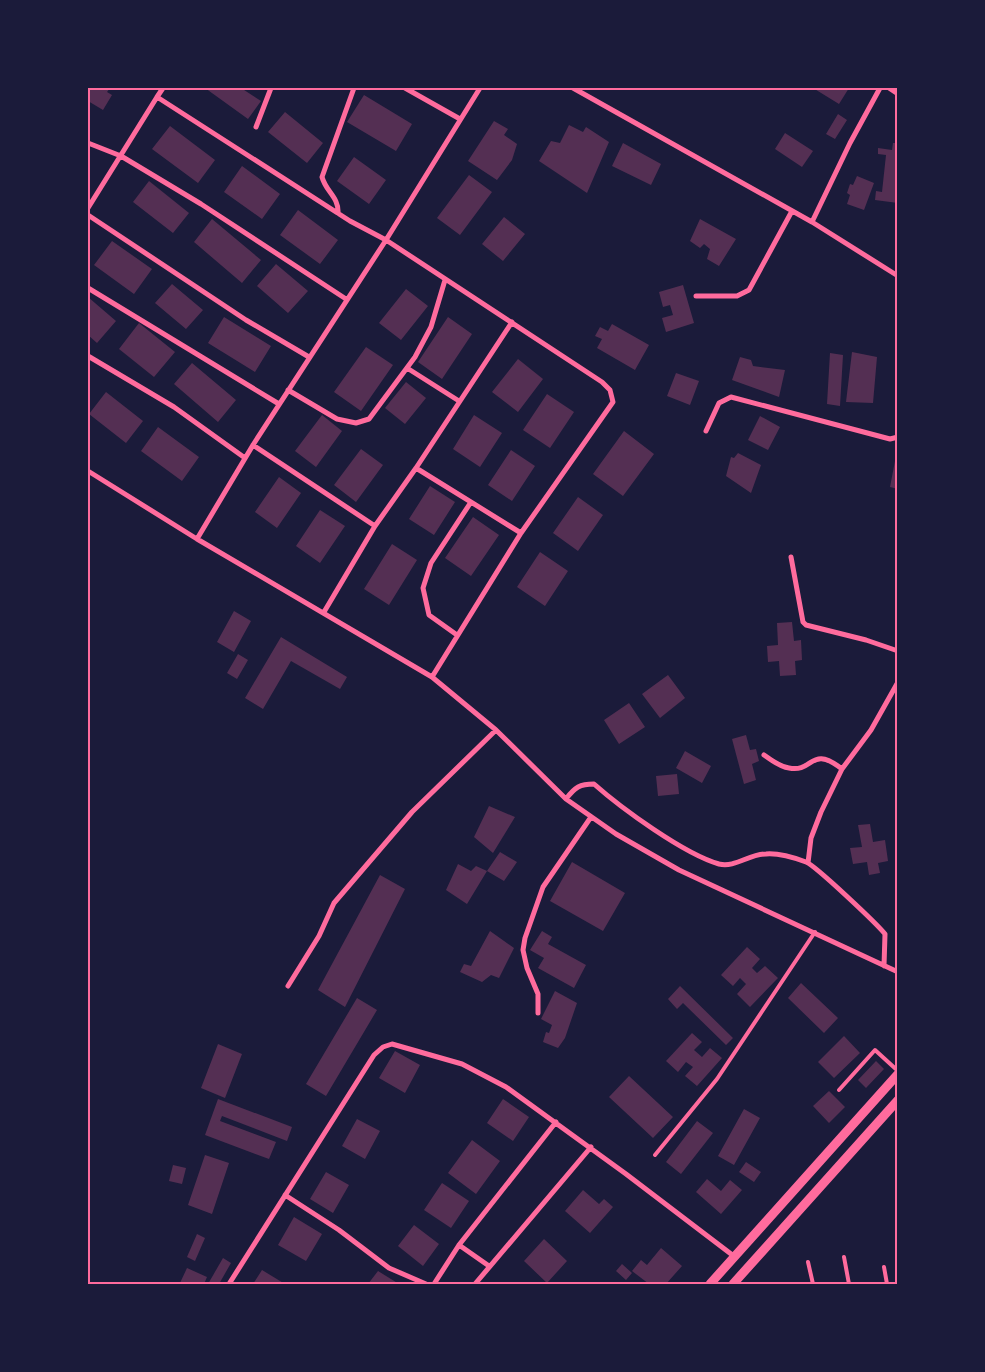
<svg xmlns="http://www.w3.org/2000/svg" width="985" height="1372" viewBox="0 0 985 1372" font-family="'IBM Plex Serif',serif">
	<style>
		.building { fill: #542f53 }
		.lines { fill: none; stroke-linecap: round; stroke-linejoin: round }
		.service { stroke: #ff6b9d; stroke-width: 4 }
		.minor { stroke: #ff6b9d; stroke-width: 5 }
		.tertiary { stroke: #ff6b9d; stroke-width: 9 }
		.neatline { fill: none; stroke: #ff6b9d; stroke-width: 2 }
	</style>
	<rect width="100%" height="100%" fill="#1b1b3a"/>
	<!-- building -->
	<path class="building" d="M88 88H110L107 92 112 95 103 110 88 101Z
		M205 88H241L261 101 248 119Z
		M813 88H849L839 104Z
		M364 95 412 124 396 151 347 122Z
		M285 112 323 143 307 163 268 132Z
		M838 114 847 120 835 139 826 134Z
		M494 121 508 129 504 135 517 144 512 160 497 180 468 161Z
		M569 125 583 132 586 127 609 142 587 193 539 161 551 141 560 143Z
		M170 126 215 160 198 183 152 149Z
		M785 133 813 151 802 167 775 149Z
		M623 143 661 164 651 185 612 166Z
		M893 143H898V203L875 200 876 191 882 192 886 155 878 154V148L892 150Z
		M354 157 386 180 369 204 337 181Z
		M242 166 280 194 262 219 224 192Z
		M469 175 492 192 460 235 437 218Z
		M857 176 874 183 864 210 847 204 850 195 847 193 850 184 853 185Z
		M149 181 189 213 173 233 133 202Z
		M298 210 338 240 320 264 280 235Z
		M504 217 525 234 503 261 482 244Z
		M212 219 261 260 242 283 194 242Z
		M700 219 736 239 719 266 707 259 710 249 704 244 700 248 690 241Z
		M112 241 152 269 134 294 94 265Z
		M276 264 308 291 288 313 257 286Z
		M172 284 203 310 186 329 155 303Z
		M683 285 694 323 666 332 662 318 673 315 670 305 663 307 659 292Z
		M406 289 428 306 401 340 379 323Z
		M88 297 116 321 97 343 88 335Z
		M224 317 271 346 255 372 208 343Z
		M448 317 472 334 442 379 418 362Z
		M139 323 175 352 154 377 119 349Z
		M612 324 649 345 635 370 597 348 602 339 595 336 600 327 608 331Z
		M366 347 393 365 361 411 334 392Z
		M852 352 877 357 873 403 846 402Z
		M830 353 843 355 840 406 827 404Z
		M740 357 751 360 753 366 785 370 779 397 732 380Z
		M518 359 543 379 518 412 492 392Z
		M192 363 236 400 218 422 174 384Z
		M676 373 699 381 690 405 667 396Z
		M406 382 426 398 405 424 385 408Z
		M106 392 143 421 126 443 89 414Z
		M547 394 574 412 550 448 523 430Z
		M322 415 342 431 316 467 295 451Z
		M474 415 502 433 480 467 453 449Z
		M760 416 780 427 768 450 748 440Z
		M158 427 199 457 182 481 141 451Z
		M624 431 654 454 623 496 593 474Z
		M361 449 383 465 356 502 334 485Z
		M511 450 535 466 512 501 488 485Z
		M738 453 761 465 751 493 726 476 731 457 734 458Z
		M895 461H898V489L890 487Z
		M279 477 301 493 277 528 255 512Z
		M430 486 455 502 434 535 409 519Z
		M578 497 603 515 578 551 553 533Z
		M320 510 345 526 320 563 296 546Z
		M473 517 499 535 471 576 445 558Z
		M392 544 417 560 389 605 364 589Z
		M540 552 568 571 545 606 517 587Z
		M234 611 251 621 234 652 217 642Z
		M792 622 794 641 801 640 802 660 795 661 796 675 780 676 779 661 768 662 767 646 778 645 777 623Z
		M281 637 347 677 340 689 291 661 263 709 245 698Z
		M238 654 248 660 237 679 227 673Z
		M668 675 685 698 660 718 642 694Z
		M629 703 645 727 619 744 604 720Z
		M746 735 750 750 756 749 759 761 752 764 756 780 744 784 732 739Z
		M685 751 711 766 702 783 676 768Z
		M677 774 679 794 658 796 656 776Z
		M489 806 515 817 493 853 474 837Z
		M870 824 873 842 885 840 888 861 878 863 880 873 869 875 867 862 853 864 850 848 862 847 858 825Z
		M500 852 517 862 504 881 487 871 467 904 446 890 458 864 471 871 476 866 487 871Z
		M572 862 625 893 603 931 550 901Z
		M380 875 405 889 345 1007 318 990Z
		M490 931 514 948 499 978 491 975 482 982 460 972 464 964 471 966Z
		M542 931 552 937 548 944 586 965 574 988 538 968 544 958 530 950Z
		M747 947 760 959 752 968 757 973 765 966 778 978 750 1007 737 994 746 984 740 978 733 986 721 975Z
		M801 983 838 1018 824 1033 788 998Z
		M680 986 733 1038 726 1045 683 1003 677 1009 668 999Z
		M555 991 577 1003 565 1038 558 1048 543 1042 546 1032 549 1033 552 1025 541 1019Z
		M357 998 377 1010 326 1096 306 1084Z
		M692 1033 702 1042 694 1050 702 1057 710 1048 722 1058 697 1086 685 1076 693 1067 686 1062 678 1072 666 1061Z
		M844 1036 860 1053 834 1078 818 1062Z
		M218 1044 242 1054 225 1098 201 1088Z
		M395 1051 420 1065 405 1093 379 1078Z
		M876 1061 884 1069 866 1088 858 1080Z
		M629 1076 673 1117 653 1138 609 1097Z
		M829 1091 845 1107 829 1123 813 1106Z
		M218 1099 292 1127 287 1141 222 1116 220 1121 276 1142 269 1159 205 1135Z
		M503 1099 529 1117 513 1141 487 1123Z
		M744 1109 760 1118 734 1165 718 1156Z
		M357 1119 380 1131 365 1159 342 1146Z
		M697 1121 713 1133 681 1174 666 1162Z
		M472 1140 500 1161 476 1194 448 1173Z
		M205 1155 229 1163 212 1214 188 1205Z
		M746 1162 761 1172 754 1182 739 1172Z
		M173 1165 186 1168 182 1184 169 1181Z
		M326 1172 349 1185 333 1213 310 1199Z
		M707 1179 721 1191 730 1180 742 1190 721 1214 696 1192Z
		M442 1183 469 1201 451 1228 424 1210Z
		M583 1190 599 1204 604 1199 613 1207 590 1233 565 1211Z
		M294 1217 322 1234 306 1261 278 1245Z
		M414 1225 439 1244 423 1266 398 1246Z
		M197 1234 205 1238 195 1261 187 1257Z
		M544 1239 567 1261 547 1283 524 1261Z
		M661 1248 682 1266 666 1284H649L632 1271 641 1260 647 1265Z
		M223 1258 231 1263 219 1284H208Z
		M622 1264 632 1273 626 1280 616 1271Z
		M187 1268 207 1277 204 1284 180 1283Z
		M262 1270 285 1284H253Z
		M378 1271 399 1284H368Z"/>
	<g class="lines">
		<!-- service -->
		<path class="service" d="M839 1090 875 1050 898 1071
			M655 1155 717 1079 815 932
			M844 1257 849 1284
			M808 1262 813 1284
			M884 1267 887 1284"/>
		<!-- minor -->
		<path class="minor" d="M405 88 460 119
			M573 88 812 222 850 143 880 88
			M889 88 898 94
			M157 97 163 88
			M256 127 271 88
			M88 143 121 156 201 204 346 299
			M88 208 157 97 350 221 386 240 253 445 197 539
			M338 213C339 197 326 192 322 177L354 88
			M88 215 246 320 309 357
			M812 222 898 276
			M88 288 279 404
			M696 296H737L749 290 792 211
			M88 356 174 407 245 458
			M407 368 459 401
			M288 390 337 419 356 423 369 419 415 357 431 327 445 280
			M706 431 719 403 731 397 890 439 898 437
			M253 445 375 526
			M416 468 521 533
			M88 471 197 539 432 677 496 730 566 799 616 834 679 870 898 972
			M791 557 803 622 806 625 866 640 898 651
			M324 612 375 526 416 468 512 322
			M457 635 429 615 423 588 431 563 471 502
			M432 677 521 533 613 402 610 390 602 382 386 240 480 88
			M764 755C771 760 780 767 789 768 814 773 810 744 842 769
			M566 799C575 787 580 784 594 784 621 808 684 854 719 864 735 868 749 854 766 854 778 853 795 858 806 862 816 866 877 924 885 934L884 966
			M808 863 811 838 821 812 842 769 871 730 898 682
			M288 986 319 936 334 903 412 812 496 730
			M538 1013V994L527 968 523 950 525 938 543 887 591 817
			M285 1195 339 1230 389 1268 426 1284
			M459 1245 489 1266
			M229 1284 374 1055 383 1047 392 1044 462 1064 506 1087 626 1174 735 1257
			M434 1284 459 1245 556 1122
			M475 1284 591 1147"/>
		<!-- tertiary -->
		<path class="tertiary" d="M710 1284 898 1074
			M733 1284 898 1100"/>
	</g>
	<!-- border -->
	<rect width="985" height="1372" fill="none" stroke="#1b1b3a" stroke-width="178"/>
	<rect x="89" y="89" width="807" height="1194" class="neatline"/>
</svg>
